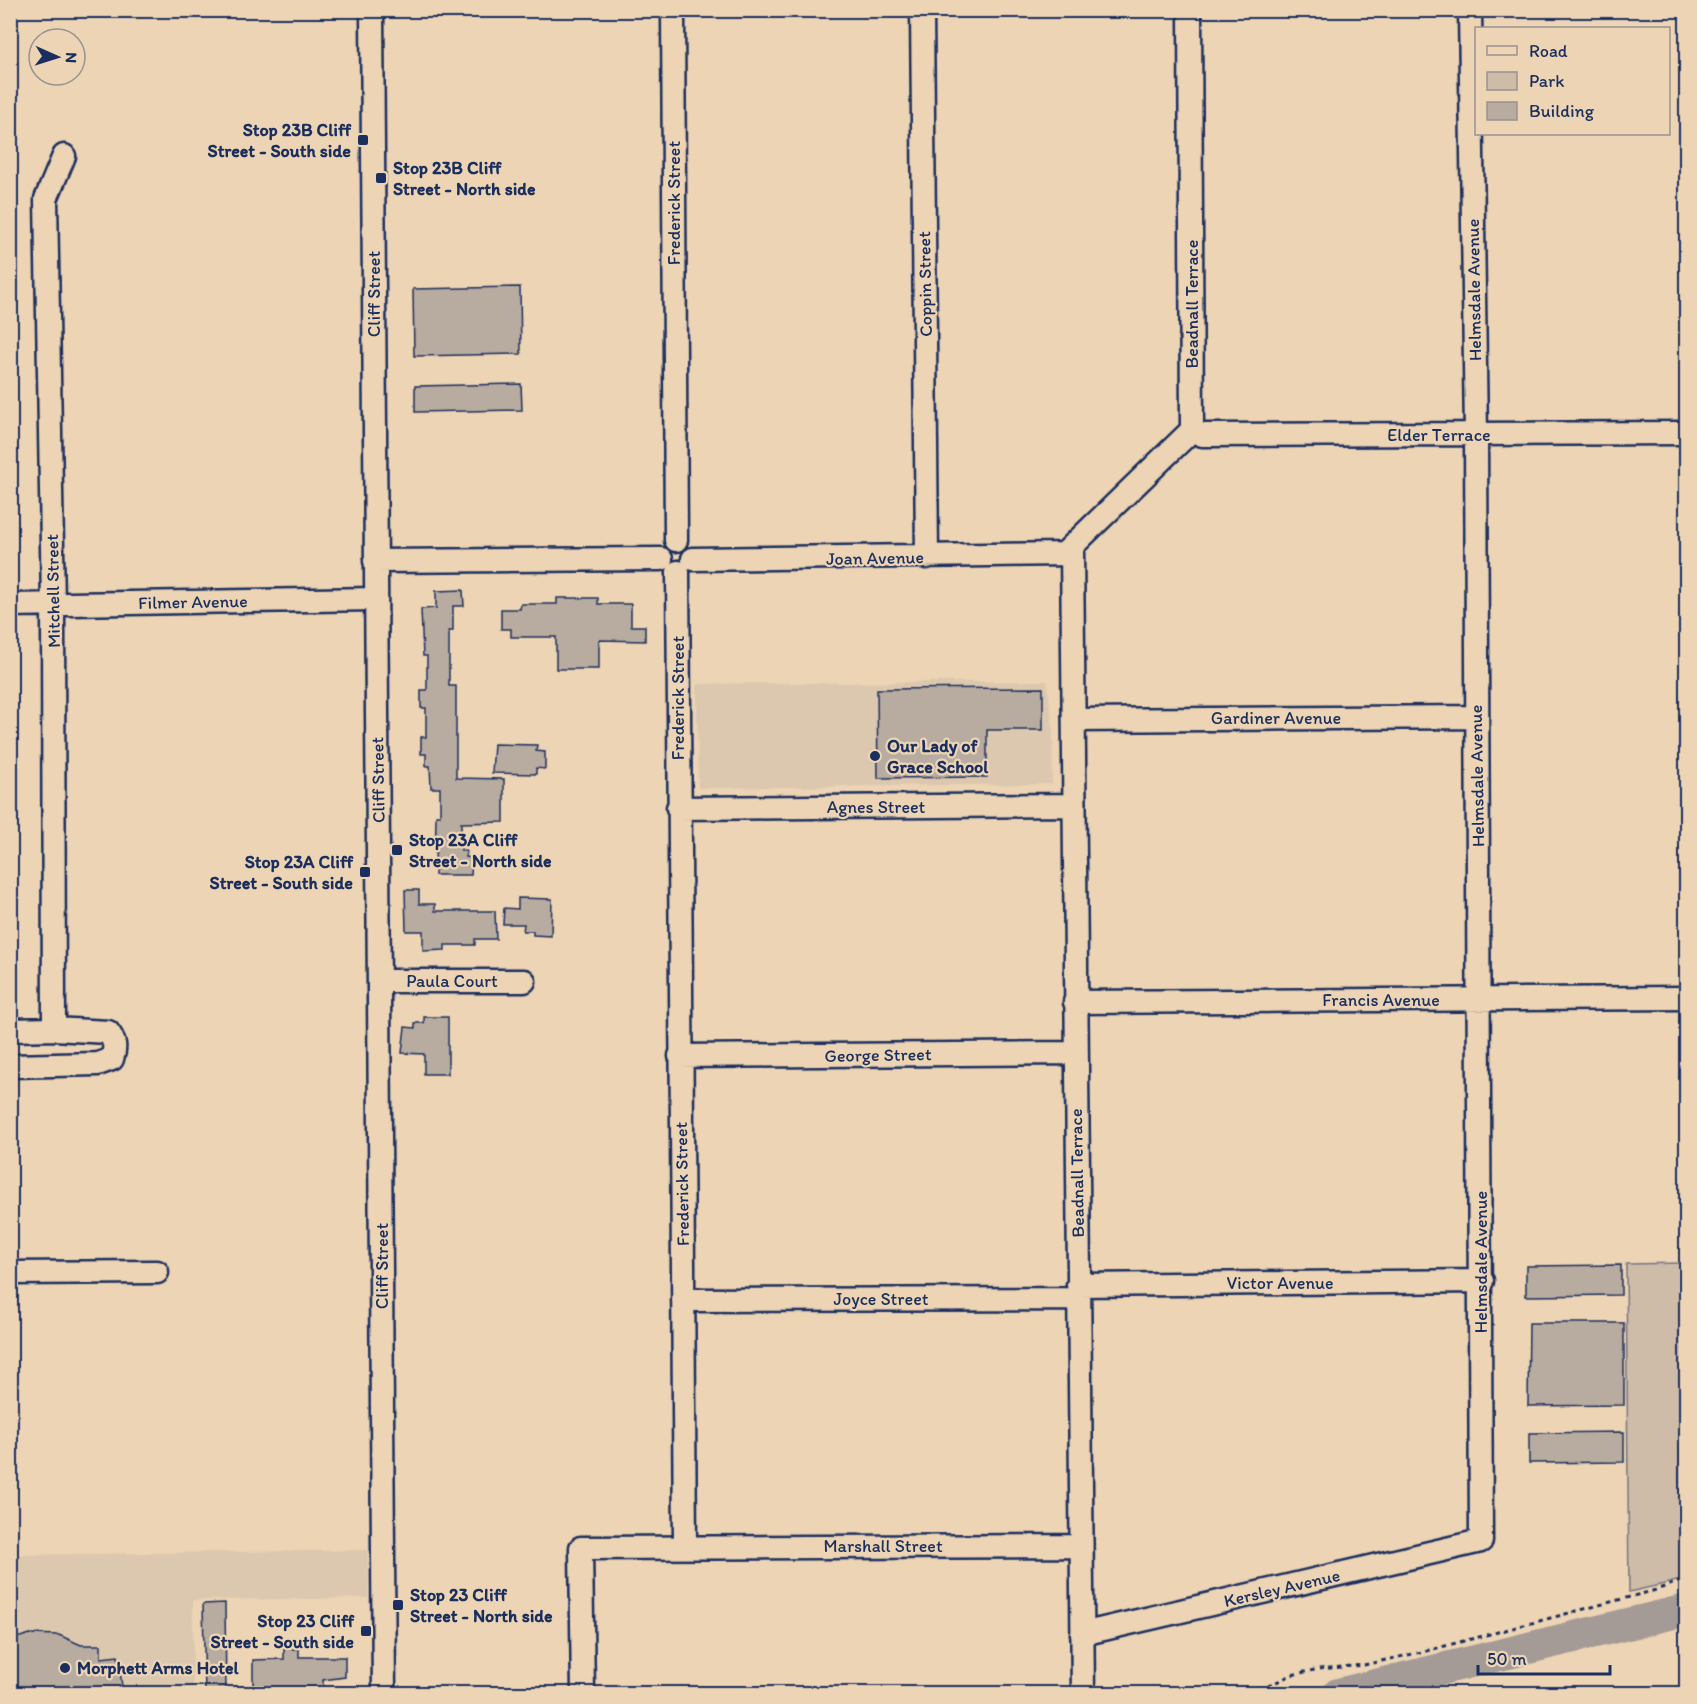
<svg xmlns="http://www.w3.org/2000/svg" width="1697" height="1704" viewBox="0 0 1697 1704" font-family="Itim,sans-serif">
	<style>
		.built { fill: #dcc8ae }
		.green { fill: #cebca8; stroke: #747683; stroke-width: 1.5 }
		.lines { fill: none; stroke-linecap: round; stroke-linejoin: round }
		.river { stroke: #a49b96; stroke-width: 32 }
		.building { fill: #b8ab9f; stroke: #1b2f5e; stroke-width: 1.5 }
		.minor-casing { stroke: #1b2f5e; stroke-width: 27 }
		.path { stroke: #1b2f5e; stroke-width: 3; stroke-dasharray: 4.5 4.5; stroke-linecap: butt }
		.minor { stroke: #ecd4b4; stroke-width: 22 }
		.poi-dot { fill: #1b2f5e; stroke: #ecd4b4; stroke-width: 2 }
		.labels { text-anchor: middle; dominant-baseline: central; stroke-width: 4.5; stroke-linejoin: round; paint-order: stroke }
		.poi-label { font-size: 18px; font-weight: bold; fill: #1b2f5e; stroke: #ecd4b4; text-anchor: start }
		.street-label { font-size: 18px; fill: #1b2f5e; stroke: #ecd4b4 }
	</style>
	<rect width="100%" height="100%" fill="#ecd4b4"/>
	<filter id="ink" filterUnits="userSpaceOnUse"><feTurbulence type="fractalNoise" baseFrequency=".0167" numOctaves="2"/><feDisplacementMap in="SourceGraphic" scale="12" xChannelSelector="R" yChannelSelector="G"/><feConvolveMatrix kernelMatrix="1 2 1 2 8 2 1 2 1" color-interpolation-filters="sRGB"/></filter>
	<g filter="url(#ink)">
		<!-- built -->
		<path class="built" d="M1047 681 1053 728 1052 784 698 788 697 684Z
			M368 1550V1598L193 1600V1693H11L10 1555Z"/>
		<!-- green -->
		<path class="green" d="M1686 1263V1579L1629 1592 1626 1264Z"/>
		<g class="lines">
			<!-- river -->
			<path class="river" d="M1338 1694 1686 1610"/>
		</g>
		<!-- building -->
		<path class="building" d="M520 287 521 354 414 356 413 289Z
			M521 384 522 410 415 412V386Z
			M463 590 464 606H453V631H449V686H456V778L504 779V822L461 823V851H466V857L472 858 471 875H435L436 815H440V788H431L430 766H426V754H421V737H426V708H421V690H427V656H423L421 609 436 608V591Z
			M557 598H598V604H631V626H645V641L599 640V669H556V637H511V629H501V609H520L521 604H557Z
			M1043 688V730H987V777L878 778 877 689Z
			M494 744 537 745 536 751 545 752V769L536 768V774L492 773Z
			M405 890H419V904H435V911H495L496 939H475V945H445V950L423 951V931H406Z
			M518 898 552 899 551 936 533 935V931H523L524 924H503L504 908 518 909Z
			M424 1017H448V1074H424V1054L402 1053 405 1027 415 1028V1023H424Z
			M1621 1265V1295L1526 1296V1266Z
			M1529 1323H1624V1405L1528 1406Z
			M1624 1432V1462L1529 1463V1433Z
			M225 1603 226 1694H205L203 1604Z
			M30 1634 59 1635 81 1645H101V1658L118 1656 123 1694H10V1640Z
			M284 1649H299V1657H345V1677L323 1680V1694H253V1660L284 1659Z"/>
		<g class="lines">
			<defs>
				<path id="minor" d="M372 10 384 1694
					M673 10 676 540
					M922 10 927 557
					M1192 430 1202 435 1686 433
					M1072 547 1083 1694
					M693 559 1064 554 1192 430 1190 10
					M375 561 661 559
					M678 572 685 1546
					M10 605 376 599
					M1075 720 1476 717
					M678 808 1074 805
					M380 981H524
					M1075 1002 1686 998
					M54 1029 53 605 46 199 64 156
					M10 1030 54 1029 108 1032C115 1041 116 1048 112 1059L98 1064 10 1066
					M680 1056 1075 1053
					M10 1273 157 1272
					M1078 1285 1482 1281
					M683 1300 1078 1299
					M1082 1634 1481 1541 1476 435 1470 10
					M583 1694 581 1548 1081 1546"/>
			</defs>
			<!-- minor casing -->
			<use href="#minor" class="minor-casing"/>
			<!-- path -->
			<path class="path" d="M1252 1694 1291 1675 1319 1669 1364 1665 1426 1651 1656 1590 1686 1579"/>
			<!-- minor -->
			<use href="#minor" class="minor"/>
		</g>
	</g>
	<!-- markers -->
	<g class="poi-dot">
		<rect x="357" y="134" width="12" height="12" rx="3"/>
		<rect x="375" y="172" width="12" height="12" rx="3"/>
		<circle cx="875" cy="756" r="6"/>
		<rect x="391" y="844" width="12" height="12" rx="3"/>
		<rect x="359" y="866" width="12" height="12" rx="3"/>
		<rect x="392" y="1599" width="12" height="12" rx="3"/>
		<rect x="360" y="1625" width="12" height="12" rx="3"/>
		<circle cx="65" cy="1668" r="6"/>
	</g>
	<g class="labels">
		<!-- poi labels -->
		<g class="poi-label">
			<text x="351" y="130" text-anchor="end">Stop 23B Cliff<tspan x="351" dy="21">Street - South side</tspan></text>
			<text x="393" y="168">Stop 23B Cliff<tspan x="393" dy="21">Street - North side</tspan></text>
			<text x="887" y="746">Our Lady of<tspan x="887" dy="21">Grace School</tspan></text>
			<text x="409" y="840">Stop 23A Cliff<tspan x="409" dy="21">Street - North side</tspan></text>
			<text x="353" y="862" text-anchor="end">Stop 23A Cliff<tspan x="353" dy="21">Street - South side</tspan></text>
			<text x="410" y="1595">Stop 23 Cliff<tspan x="410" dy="21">Street - North side</tspan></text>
			<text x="354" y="1621" text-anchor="end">Stop 23 Cliff<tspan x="354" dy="21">Street - South side</tspan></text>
			<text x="77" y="1668">Morphett Arms Hotel</text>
		</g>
		<!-- street labels -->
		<g class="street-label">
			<text transform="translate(674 203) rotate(-90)">Frederick Street</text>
			<text transform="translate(925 284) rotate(-91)">Coppin Street</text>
			<text transform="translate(1474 290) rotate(-91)">Helmsdale Avenue</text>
			<text transform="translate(374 294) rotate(-90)">Cliff Street</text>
			<text transform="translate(1192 304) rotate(-90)">Beadnall Terrace</text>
			<text x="1439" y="435">Elder Terrace</text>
			<text transform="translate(875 558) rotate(-1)">Joan Avenue</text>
			<text transform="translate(53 591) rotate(-91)">Mitchell Street</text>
			<text transform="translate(193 602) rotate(-1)">Filmer Avenue</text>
			<text transform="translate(678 698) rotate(-90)">Frederick Street</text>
			<text x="1276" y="718">Gardiner Avenue</text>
			<text transform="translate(1477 776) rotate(-91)">Helmsdale Avenue</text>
			<text transform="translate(378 780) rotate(-91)">Cliff Street</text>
			<text x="876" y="807">Agnes Street</text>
			<text x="452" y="981">Paula Court</text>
			<text x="1381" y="1000">Francis Avenue</text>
			<text transform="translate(878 1055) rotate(-1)">George Street</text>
			<text transform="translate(1077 1173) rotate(-91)">Beadnall Terrace</text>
			<text transform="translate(682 1184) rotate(-91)">Frederick Street</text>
			<text transform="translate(1481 1262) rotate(-90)">Helmsdale Avenue</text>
			<text transform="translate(382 1266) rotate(-90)">Cliff Street</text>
			<text x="1280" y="1283">Victor Avenue</text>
			<text x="881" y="1299">Joyce Street</text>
			<text x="883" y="1546">Marshall Street</text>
			<text transform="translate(1282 1588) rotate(-13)">Kersley Avenue</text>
		</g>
	</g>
	<!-- margin -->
	<rect width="1697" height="1704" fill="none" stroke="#ecd4b4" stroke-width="36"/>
	<rect x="18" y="18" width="1661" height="1668" fill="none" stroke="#1b2f5e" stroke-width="2" filter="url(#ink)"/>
	<!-- legend -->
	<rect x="1475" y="27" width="195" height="108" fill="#ecd4b4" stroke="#989292" stroke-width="1.5"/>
	<rect x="1487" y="46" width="30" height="9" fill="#ecd4b4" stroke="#989292" stroke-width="1.5"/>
	<text x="1529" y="57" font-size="18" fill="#1b2f5e">Road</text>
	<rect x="1487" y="72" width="30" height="18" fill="#cebca8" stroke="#989292" stroke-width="1.5"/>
	<text x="1529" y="87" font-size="18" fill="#1b2f5e">Park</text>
	<rect x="1487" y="102" width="30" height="18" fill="#b8ab9f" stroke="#989292" stroke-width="1.5"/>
	<text x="1529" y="117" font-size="18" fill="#1b2f5e">Building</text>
	<!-- north arrow -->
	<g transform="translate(57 57) rotate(93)"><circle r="28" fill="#ecd4b4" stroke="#989292" stroke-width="1.5"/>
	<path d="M0-4.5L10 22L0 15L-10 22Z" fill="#1b2f5e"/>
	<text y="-9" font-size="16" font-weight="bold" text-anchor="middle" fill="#1b2f5e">N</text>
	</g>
	<!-- scale -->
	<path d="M1478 1665v9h132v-9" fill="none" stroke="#1b2f5e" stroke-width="3"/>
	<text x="1487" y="1665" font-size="18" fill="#1b2f5e" stroke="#ecd4b4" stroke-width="4.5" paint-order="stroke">50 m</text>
</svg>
